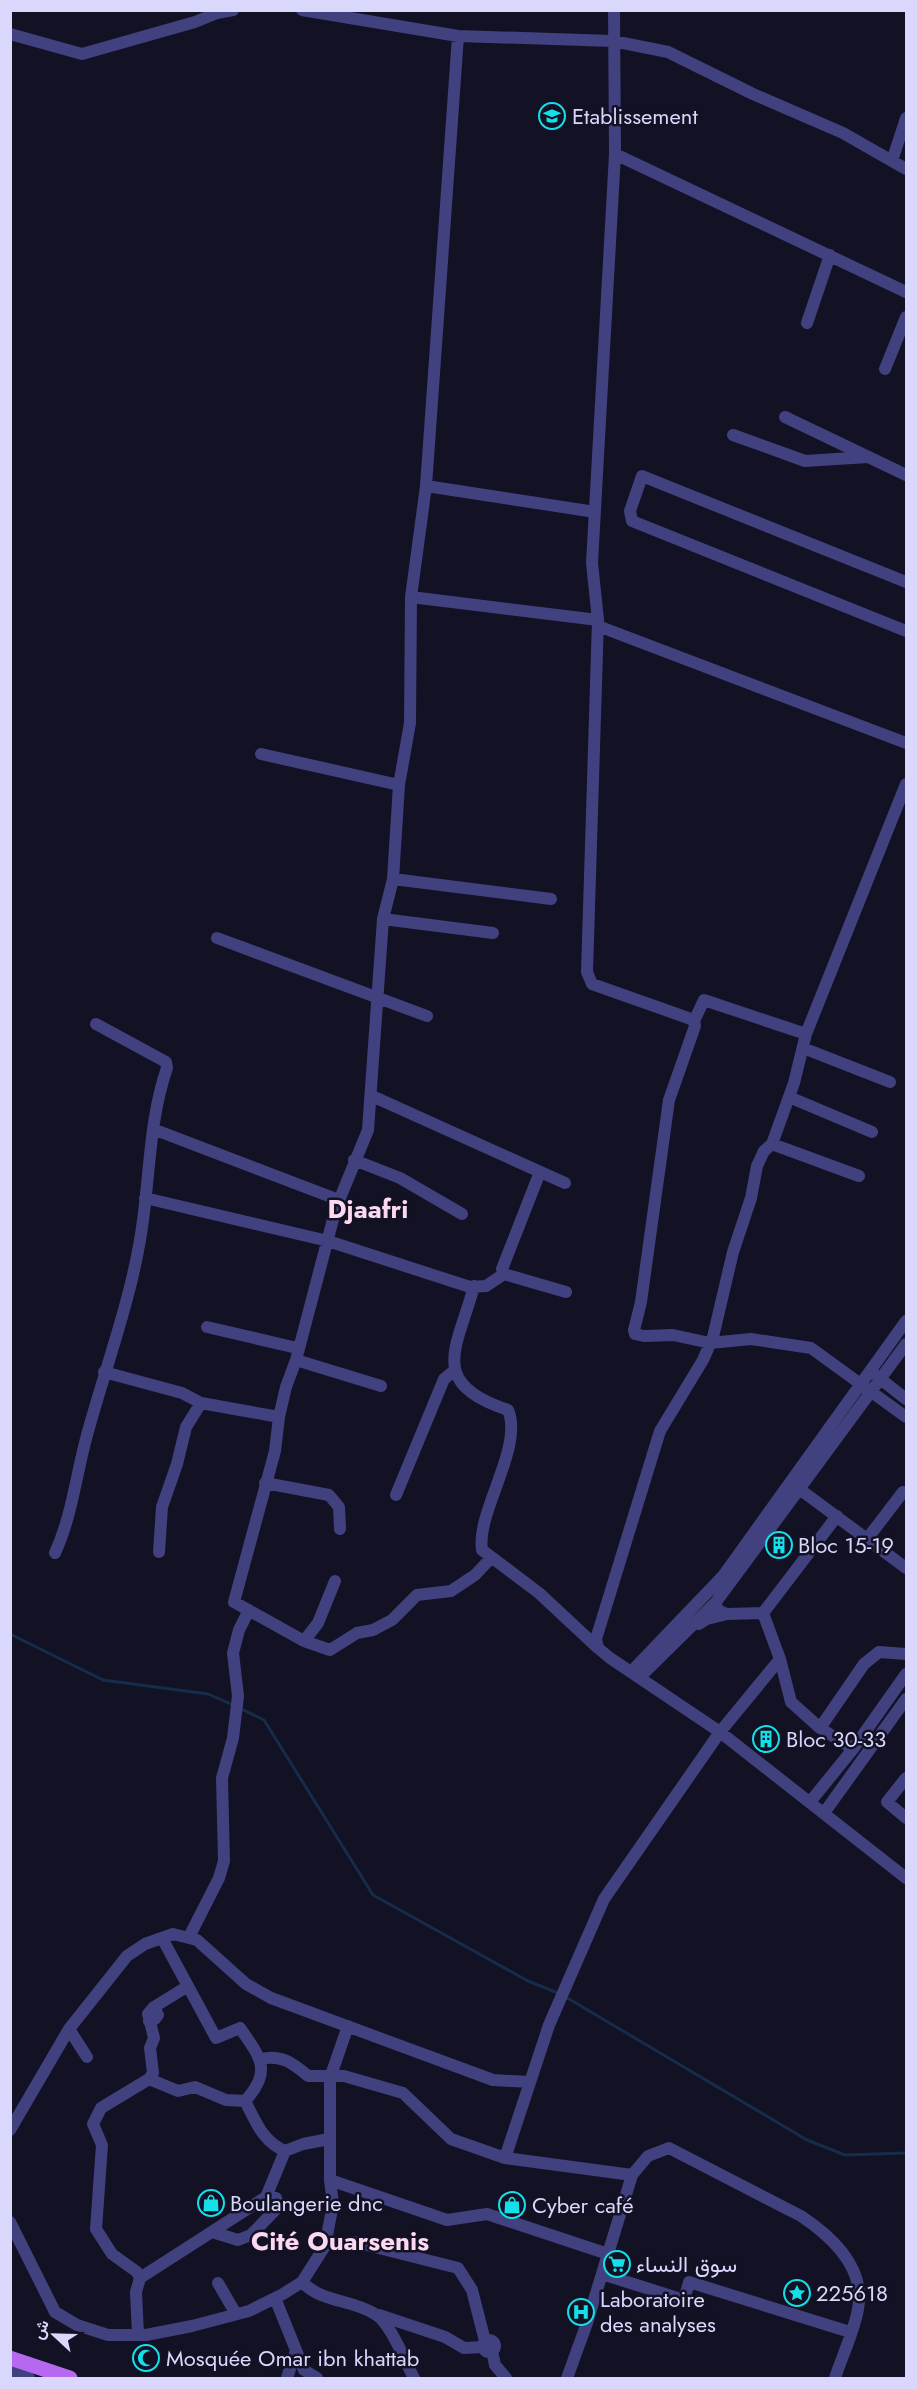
<svg xmlns="http://www.w3.org/2000/svg" width="917" height="2389" viewBox="0 0 917 2389" font-family="Jost,Vazirmatn,sans-serif">
	<style>
		.lines { fill: none; stroke-linecap: round; stroke-linejoin: round }
		.stream { stroke: #152c4a; stroke-width: 3 }
		.minor { stroke: #40417e; stroke-width: 12 }
		.major { stroke: #b668f1; stroke-width: 15 }
		.labels { text-anchor: middle; dominant-baseline: central; stroke-width: 5; stroke-linejoin: round; paint-order: stroke }
		.poi-label { font-size: 22px; fill: #d9d7fb; stroke: #131124; text-anchor: start }
		.quarter-label { font-size: 26px; font-weight: bold; fill: #fcd9f1; stroke: #131124 }
	</style>
	<rect width="100%" height="100%" fill="#131124"/>
	<g class="lines">
		<!-- stream -->
		<path class="stream" d="M10 1634 103 1680 208 1694 233 1705
			M239 1708 264 1720 373 1895 528 1981 558 1993
			M564 1996 807 2140 845 2155 906 2153"/>
		<!-- minor -->
		<path class="minor" d="M302 10 458 36 613 41 668 52 753 94 843 133 906 169
			M614 10 615 154 592 563 598 620 587 972 592 984 688 1018 694 1021 695 1026 669 1100 641 1302 634 1330 635 1334 644 1336 673 1335 710 1343 751 1339 811 1348 906 1417
			M10 34 82 54 195 22 217 13 233 10
			M458 36 426 486 411 597 410 723 399 785 393 879 383 919 368 1130 336 1208 296 1360 286 1387 279 1417 275 1451 234 1602 304 1641 330 1650 357 1633 373 1630 392 1620 417 1595 451 1591 475 1575 491 1558
			M615 154 906 292
			M892 161 906 118
			M807 323 830 255
			M885 369 906 317
			M785 417 906 475
			M733 435 805 461 868 457
			M426 486 595 512
			M906 582 642 476 630 511 632 521 906 631
			M411 597 598 620
			M598 626 906 743
			M261 754 399 785
			M906 784 806 1034 794 1083 772 1144 764 1151 757 1166 751 1198 733 1252 713 1337 703 1360 660 1431 596 1639 598 1648 610 1658 720 1732 906 1878
			M393 879 551 899
			M383 919 493 933
			M217 938 427 1016
			M694 1021 704 1000 806 1034
			M803 1048 890 1082
			M372 1096 565 1183
			M789 1097 872 1132
			M153 1129 339 1200
			M772 1144 859 1176
			M354 1160 400 1178 462 1214
			M145 1198 328 1241 470 1287 486 1286 504 1274 502 1269 540 1172
			M504 1274 566 1292
			M474 1286C458 1347 426 1383 508 1410 524 1447 476 1512 482 1550L539 1593 598 1648
			M207 1327 297 1348
			M296 1360 381 1386
			M104 1372 182 1393 201 1403 279 1417
			M874 1374 906 1399
			M265 1483 329 1495 339 1507 340 1529
			M798 1488 906 1568
			M396 1495 444 1379 454 1371
			M837 1516 763 1613 780 1659 791 1702 820 1728 864 1664 879 1652 906 1654
			M867 1539 903 1492
			M159 1552 162 1507 177 1464 186 1427 201 1403
			M55 1553C72 1516 76 1475 87 1435 106 1365 134 1292 143 1220 150 1169 150 1117 167 1068L166 1062 96 1024
			M727 1614 763 1613
			M699 1624 707 1619 727 1614 717 1610 716 1602
			M304 1641 318 1623 335 1581
			M632 1671 723 1576 906 1321
			M641 1676 716 1602 906 1344
			M820 1728 853 1749
			M906 1778 887 1802 906 1818
			M810 1802 853 1749 906 1674
			M824 1813 906 1699
			M189 1937 219 1878 224 1861 222 1778 233 1738 238 1696 233 1653 239 1630 249 1610
			M154 2007 188 1986
			M69 2029 87 2057
			M261 2059C281 2054 293 2063 308 2076H344L403 2093 451 2139 505 2158 632 2175
			M149 2079 178 2091 195 2087 226 2100 245 2101C273 2071 260 2057 240 2028L216 2038 162 1938
			M245 2101C256 2122 263 2142 285 2151L303 2144 329 2139
			M10 2130 69 2029 127 1956 145 1944 173 1934 197 1940 246 1984 271 1998 493 2080 530 2082
			M505 2158 549 2025 604 1899 720 1732 780 1659
			M330 2180 447 2220 487 2214 608 2254
			M266 2197 285 2151
			M10 2222 55 2312 77 2325 108 2335H146L192 2326 249 2311 283 2294 302 2282 325 2246 333 2204 330 2180V2078L348 2026
			M355 2242 458 2268 472 2290 485 2341
			M602 2274 684 2300 689 2282 850 2332
			M140 2278 266 2197 276 2198 279 2206 251 2235 238 2240 212 2232
			M302 2282C322 2303 352 2299 375 2314 391 2323 405 2362 414 2378
			M218 2283 236 2314
			M275 2298 304 2370 317 2378
			M379 2315 445 2337 464 2348 483 2347
			M138 2335 136 2292 140 2278 137 2272 112 2254 96 2229 102 2145 93 2124 101 2108 149 2079 153 2073 150 2048 154 2038 148 2014 154 2007 158 2015 155 2019 149 2021
			M483 2346a6 6 0 1 1 12 0a6 6 0 1 1-12 0Z
			M492 2351 495 2365 506 2378
			M14 2373 29 2378
			M12 2378 19 2361
			M287 2378 296 2351
			M567 2378 587 2323 632 2175 648 2156 669 2148 801 2216C831 2236 866 2268 858 2309 854 2332 842 2356 835 2378"/>
		<!-- major -->
		<path class="major" d="M10 2358 70 2378"/>
	</g>
	<!-- icons -->
	<defs>
		<symbol id="school-ring" viewBox="-11 -11 22 22"><circle r="9.5" fill="#131124" stroke="#15e0e9" stroke-width="1.5"/><path d="M0-5L7-2L0 1L-7-2ZM-4 1L0 2.5L4 1V4Q0 6-4 4Z" fill="#15e0e9"/></symbol>
		<symbol id="building-ring" viewBox="-11 -11 22 22"><circle r="9.5" fill="#131124" stroke="#15e0e9" stroke-width="1.5"/><path d="M-4-6H4V6H1V3H-1V6H-4ZM-2.5-4.3h1.7v1.8h-1.7ZM.8-4.3h1.7v1.8H.8ZM-2.5-1h1.7V.8h-1.7ZM.8-1h1.7V.8H.8Z" fill="#15e0e9"/></symbol>
		<symbol id="shop-ring" viewBox="-11 -11 22 22"><circle r="9.5" fill="#131124" stroke="#15e0e9" stroke-width="1.5"/><path d="M-5-2.5h2.3a2.7 3.5 0 0 1 5.4 0H5L5.5 6h-11ZM-1.5-2.5h3a1.5 2.3 0 0 0-3 0Z" fill="#15e0e9"/></symbol>
		<symbol id="supermarket-ring" viewBox="-11 -11 22 22"><circle r="9.5" fill="#131124" stroke="#15e0e9" stroke-width="1.5"/><path d="M-6-5.5h2.5l.6 2H6L4.5 2H-2.5L-4.4-4H-6ZM-1.5 3.2a1.3 1.3 0 1 0 .1 0ZM3 3.2a1.3 1.3 0 1 0 .1 0Z" fill="#15e0e9"/></symbol>
		<symbol id="sight-ring" viewBox="-11 -11 22 22"><circle r="9.5" fill="#131124" stroke="#15e0e9" stroke-width="1.5"/><path d="M0-6L1.8-2.2L6-1.7L2.9 1.2L3.7 5.4L0 3.3L-3.7 5.4L-2.9 1.2L-6-1.7L-1.8-2.2Z" fill="#15e0e9"/></symbol>
		<symbol id="hospital-ring" viewBox="-11 -11 22 22"><circle r="9.5" fill="#131124" stroke="#15e0e9" stroke-width="1.5"/><path d="M-5-5h3v3.5h4V-5h3V5h-3V1.5h-4V5h-3Z" fill="#15e0e9"/></symbol>
		<symbol id="mosque-ring" viewBox="-11 -11 22 22"><circle r="9.5" fill="#131124" stroke="#15e0e9" stroke-width="1.5"/><path d="M3.5-4.9A6 6 0 1 0 3.5 4.9A5 5 0 1 1 3.5-4.9Z" fill="#15e0e9"/></symbol>
	</defs>
	<g fill-rule="evenodd">
		<use href="#school-ring" x="537" y="101" width="30" height="30"/>
		<use href="#building-ring" x="764" y="1530" width="30" height="30"/>
		<use href="#building-ring" x="751" y="1724" width="30" height="30"/>
		<use href="#shop-ring" x="196" y="2188" width="30" height="30"/>
		<use href="#shop-ring" x="497" y="2190" width="30" height="30"/>
		<use href="#supermarket-ring" x="602" y="2249" width="30" height="30"/>
		<use href="#sight-ring" x="782" y="2278" width="30" height="30"/>
		<use href="#hospital-ring" x="566" y="2297" width="30" height="30"/>
		<use href="#mosque-ring" x="131" y="2343" width="30" height="30"/>
	</g>
	<g class="labels">
		<!-- poi labels -->
		<g class="poi-label">
			<text x="572" y="116">Etablissement</text>
			<text x="798" y="1545">Bloc 15-19</text>
			<text x="786" y="1739">Bloc 30-33</text>
			<text x="230" y="2203">Boulangerie dnc</text>
			<text x="532" y="2205">Cyber café</text>
			<text x="636" y="2264">سوق النساء</text>
			<text x="816" y="2293">225618</text>
			<text x="600" y="2299">Laboratoire<tspan x="600" dy="25">des analyses</tspan></text>
			<text x="166" y="2358">Mosquée Omar ibn khattab</text>
		</g>
		<!-- quarter labels -->
		<g class="quarter-label">
			<text x="368" y="1209">Djaafri</text>
			<text x="340" y="2241">Cité Ouarsenis</text>
		</g>
	</g>
	<!-- border -->
	<rect width="917" height="2389" fill="none" stroke="#d9d7fb" stroke-width="24"/>
	<!-- north arrow -->
	<g transform="translate(54 2335) rotate(292)" stroke="#131124" stroke-width="4.5" paint-order="stroke">
	<path d="M0-4.5L10 22L0 15L-10 22Z" fill="#d9d7fb"/>
	<text y="-9" font-size="16" font-weight="bold" text-anchor="middle" fill="#d9d7fb">ش</text>
	</g>
</svg>
